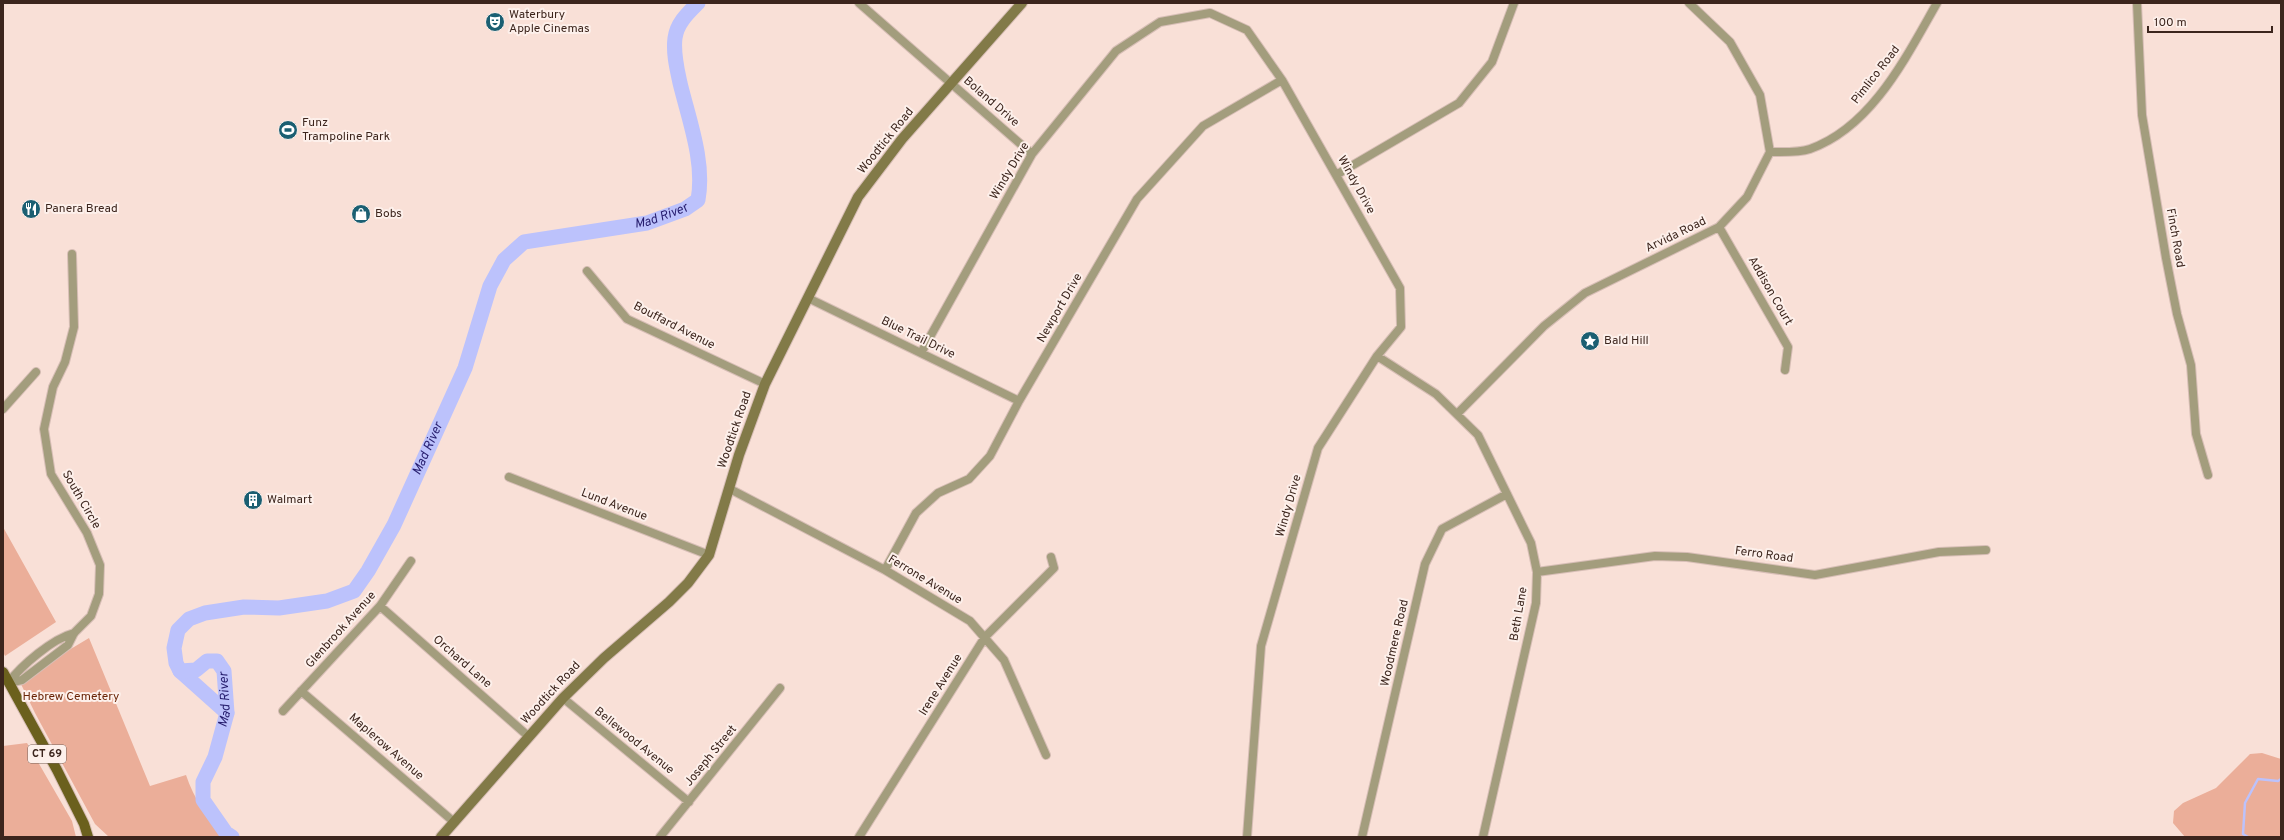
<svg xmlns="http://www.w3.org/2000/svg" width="2284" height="840" viewBox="0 0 2284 840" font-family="Overpass,sans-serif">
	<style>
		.green { fill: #ebae99 }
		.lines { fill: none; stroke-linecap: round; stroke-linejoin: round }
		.stream { stroke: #bcc2fc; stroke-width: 2.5 }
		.river { stroke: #bcc2fc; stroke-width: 15 }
		.street-casing { stroke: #d7beb6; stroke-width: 10 }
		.secondary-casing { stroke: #d7beb6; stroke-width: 12 }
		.primary-casing { stroke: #d7beb6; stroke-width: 12 }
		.street { stroke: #a39d7d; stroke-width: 8 }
		.secondary { stroke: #827a48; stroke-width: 10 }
		.primary { stroke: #6b601d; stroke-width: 10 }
		.labels { text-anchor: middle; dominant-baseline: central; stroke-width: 4; stroke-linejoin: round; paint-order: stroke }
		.shield { fill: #fdf0eb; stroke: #76625b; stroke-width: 1 }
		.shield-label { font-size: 11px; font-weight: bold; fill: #3c251d }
		.poi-label { font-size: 12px; fill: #3c251d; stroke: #fdf0eb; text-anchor: start }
		.street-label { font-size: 12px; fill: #3c251d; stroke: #fdf0eb }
		.park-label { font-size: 12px; fill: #6b2609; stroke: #fdf0eb }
		.water-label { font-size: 13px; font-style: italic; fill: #261d6e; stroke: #fdf0eb }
	</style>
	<rect width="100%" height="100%" fill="#f9e0d7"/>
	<!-- green -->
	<path class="green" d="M3 527 56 622 5 656 3 652Z
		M89 638 150 786 186 775C194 799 207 817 223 837H109L95 824 35 713 19 680Z
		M27 743 72 821 76 837H3V746Z
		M2262 753 2281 759V837H2185L2173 823 2174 811 2183 803 2216 788 2250 754Z"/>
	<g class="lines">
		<!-- stream -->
		<path class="stream" d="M2248 837 2243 834 2245 803 2258 779 2278 781 2281 779"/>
		<!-- river -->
		<g class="river">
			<path d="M180 671 227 713"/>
			<path id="s1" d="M232 837 226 833 203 800V782L215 757 227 713 224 671 217 661H207L196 670 180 671 176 663 174 648 178 630 189 619 205 613 244 607 279 608 327 601 354 591 368 571 394 525 465 368 490 286 504 260 524 242 647 223 685 209 698 200C705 162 689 120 680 83 677 69 673 53 675 38 677 23 688 13 698 3"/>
		</g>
		<defs>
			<path id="street" d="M859 3 1032 154
				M2137 3 2142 115 2166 258 2177 314 2191 365 2196 434 2208 475
				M1770 152C1782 152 1798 153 1810 149 1872 127 1906 57 1937 3
				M1336 175 1459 103 1492 62 1514 3
				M1719 227 1788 347 1785 370
				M587 271 627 319 765 384
				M808 298 1019 401
				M921 353 1032 154 1116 51 1160 22 1210 13 1247 30 1282 80 1400 288 1401 327 1377 356 1318 448 1261 646 1247 837
				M1377 356 1436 394 1478 435 1531 543 1537 572 1536 603 1483 837
				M3 409 36 372
				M1457 414 1544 326 1585 293 1719 227 1747 197 1770 152 1760 95 1730 42 1689 3
				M509 477 709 555
				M730 489 885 570 970 621 1004 660 1046 755
				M885 570 916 513 938 493 969 479 990 456 1019 401 1137 199 1203 126 1282 80
				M1537 572 1655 556 1687 557 1815 575 1939 552 1986 550
				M380 606 528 736
				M8 683 22 680 68 645 74 633 91 616 99 594 100 565 87 533 51 474 44 429 53 387 65 362 74 327 72 254
				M8 683C22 665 52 639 74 633
				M301 691 454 822
				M563 698 689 802
				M283 711 380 606 411 561
				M660 837 780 688
				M859 837 985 637 1054 568 1051 557
				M1362 837 1425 564 1442 529 1507 494"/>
			<path id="secondary" d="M441 837 563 698 604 658 669 602 688 583 709 555 739 455 765 384 858 197 902 139 1022 3"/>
			<path id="primary" d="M3 672 57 770 84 824 88 837"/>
		</defs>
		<!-- street casing -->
		<use href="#street" class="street-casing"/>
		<!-- secondary casing -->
		<use href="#secondary" class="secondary-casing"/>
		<!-- primary casing -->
		<use href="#primary" class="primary-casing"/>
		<!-- street -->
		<use href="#street" class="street"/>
		<!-- secondary -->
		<use href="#secondary" class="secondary"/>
		<!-- primary -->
		<use href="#primary" class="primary"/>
	</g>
	<!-- icons -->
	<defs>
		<symbol id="theatre-disc" viewBox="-11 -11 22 22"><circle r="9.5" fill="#1b5f72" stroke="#fdf0eb"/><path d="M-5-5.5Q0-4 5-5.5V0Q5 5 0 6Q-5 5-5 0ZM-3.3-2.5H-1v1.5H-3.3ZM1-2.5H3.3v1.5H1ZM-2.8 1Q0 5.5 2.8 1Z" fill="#fff"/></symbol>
		<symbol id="stadium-disc" viewBox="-11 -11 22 22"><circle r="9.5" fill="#1b5f72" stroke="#fdf0eb"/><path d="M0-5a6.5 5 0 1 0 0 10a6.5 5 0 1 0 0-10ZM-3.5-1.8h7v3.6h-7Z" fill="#fff"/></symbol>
		<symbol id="restaurant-disc" viewBox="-11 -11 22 22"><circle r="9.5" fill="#1b5f72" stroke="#fdf0eb"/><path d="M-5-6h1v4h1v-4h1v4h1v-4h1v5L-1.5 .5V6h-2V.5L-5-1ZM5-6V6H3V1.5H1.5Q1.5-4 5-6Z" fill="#fff"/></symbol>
		<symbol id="shop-disc" viewBox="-11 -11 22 22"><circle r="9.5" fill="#1b5f72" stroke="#fdf0eb"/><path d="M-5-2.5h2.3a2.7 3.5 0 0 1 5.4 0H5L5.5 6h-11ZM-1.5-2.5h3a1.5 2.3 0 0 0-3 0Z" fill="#fff"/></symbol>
		<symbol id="sight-disc" viewBox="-11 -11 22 22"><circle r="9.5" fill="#1b5f72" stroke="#fdf0eb"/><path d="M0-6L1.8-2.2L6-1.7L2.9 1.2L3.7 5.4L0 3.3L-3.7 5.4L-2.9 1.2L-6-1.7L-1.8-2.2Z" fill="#fff"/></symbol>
		<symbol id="building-disc" viewBox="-11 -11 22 22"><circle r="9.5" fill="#1b5f72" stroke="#fdf0eb"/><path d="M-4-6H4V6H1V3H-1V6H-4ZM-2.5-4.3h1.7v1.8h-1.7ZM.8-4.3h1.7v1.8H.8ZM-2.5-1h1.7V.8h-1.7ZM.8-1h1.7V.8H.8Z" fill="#fff"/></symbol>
	</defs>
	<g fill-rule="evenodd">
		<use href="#theatre-disc" x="484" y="11" width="22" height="22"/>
		<use href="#stadium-disc" x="277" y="119" width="22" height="22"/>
		<use href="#restaurant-disc" x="20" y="198" width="22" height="22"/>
		<use href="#shop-disc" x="350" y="203" width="22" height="22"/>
		<use href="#sight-disc" x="1579" y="330" width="22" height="22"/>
		<use href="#building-disc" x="242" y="489" width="22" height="22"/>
	</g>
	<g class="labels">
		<!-- shield labels -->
		<rect class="shield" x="28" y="745" width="38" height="18" rx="3"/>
		<g class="shield-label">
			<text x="47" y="754">CT 69</text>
		</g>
		<!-- poi labels -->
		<g class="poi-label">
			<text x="509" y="15">Waterbury<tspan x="509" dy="14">Apple Cinemas</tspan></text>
			<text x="302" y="123">Funz<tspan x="302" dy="14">Trampoline Park</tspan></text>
			<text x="45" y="209">Panera Bread</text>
			<text x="375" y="214">Bobs</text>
			<text x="1604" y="341">Bald Hill</text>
			<text x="267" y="500">Walmart</text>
		</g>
		<!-- street labels -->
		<g class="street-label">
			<text transform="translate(1876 75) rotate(-52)">Pimlico Road</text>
			<text transform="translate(991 102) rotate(41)">Boland Drive</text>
			<text transform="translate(886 141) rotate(-51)">Woodtick Road</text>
			<text transform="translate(1010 171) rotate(-59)">Windy Drive</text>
			<text transform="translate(1356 185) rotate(61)">Windy Drive</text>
			<text transform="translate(1676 235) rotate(-26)">Arvida Road</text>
			<text transform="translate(2175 238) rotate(80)">Finch Road</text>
			<text transform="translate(1770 291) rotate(60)">Addison Court</text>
			<text transform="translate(1060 308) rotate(-60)">Newport Drive</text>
			<text transform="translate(674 326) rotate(27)">Bouffard Avenue</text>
			<text transform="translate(918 338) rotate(26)">Blue Trail Drive</text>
			<text transform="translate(735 430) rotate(-71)">Woodtick Road</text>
			<text transform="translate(81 500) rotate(60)">South Circle</text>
			<text transform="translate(614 505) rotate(21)">Lund Avenue</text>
			<text transform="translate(1289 506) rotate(-74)">Windy Drive</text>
			<text transform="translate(1764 555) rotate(8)">Ferro Road</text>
			<text transform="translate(925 580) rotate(31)">Ferrone Avenue</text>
			<text transform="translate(1519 614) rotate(-80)">Beth Lane</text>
			<text transform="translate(341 630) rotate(-48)">Glenbrook Avenue</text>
			<text transform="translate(1395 643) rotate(-77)">Woodmere Road</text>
			<text transform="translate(462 662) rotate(41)">Orchard Lane</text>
			<text transform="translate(941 685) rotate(-58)">Irene Avenue</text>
			<text transform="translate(551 693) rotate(-47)">Woodtick Road</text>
			<text transform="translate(634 741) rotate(39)">Bellewood Avenue</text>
			<text transform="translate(386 747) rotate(41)">Maplerow Avenue</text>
			<text transform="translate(711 756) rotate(-51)">Joseph Street</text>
		</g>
		<!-- park labels -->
		<g class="park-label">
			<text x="71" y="697">Hebrew Cemetery</text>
		</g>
		<!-- water labels -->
		<g class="water-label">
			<text stroke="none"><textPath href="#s1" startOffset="992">Mad River</textPath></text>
			<text stroke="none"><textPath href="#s1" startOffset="621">Mad River</textPath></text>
			<text stroke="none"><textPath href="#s1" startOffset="152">Mad River</textPath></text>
		</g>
	</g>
	<!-- border -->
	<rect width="2284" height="840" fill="none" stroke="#3c251d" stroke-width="8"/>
	<!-- scale -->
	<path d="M2148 26v6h124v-6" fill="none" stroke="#3c251d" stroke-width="2"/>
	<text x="2154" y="26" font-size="12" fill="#3c251d" stroke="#fdf0eb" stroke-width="3" paint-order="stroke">100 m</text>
</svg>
